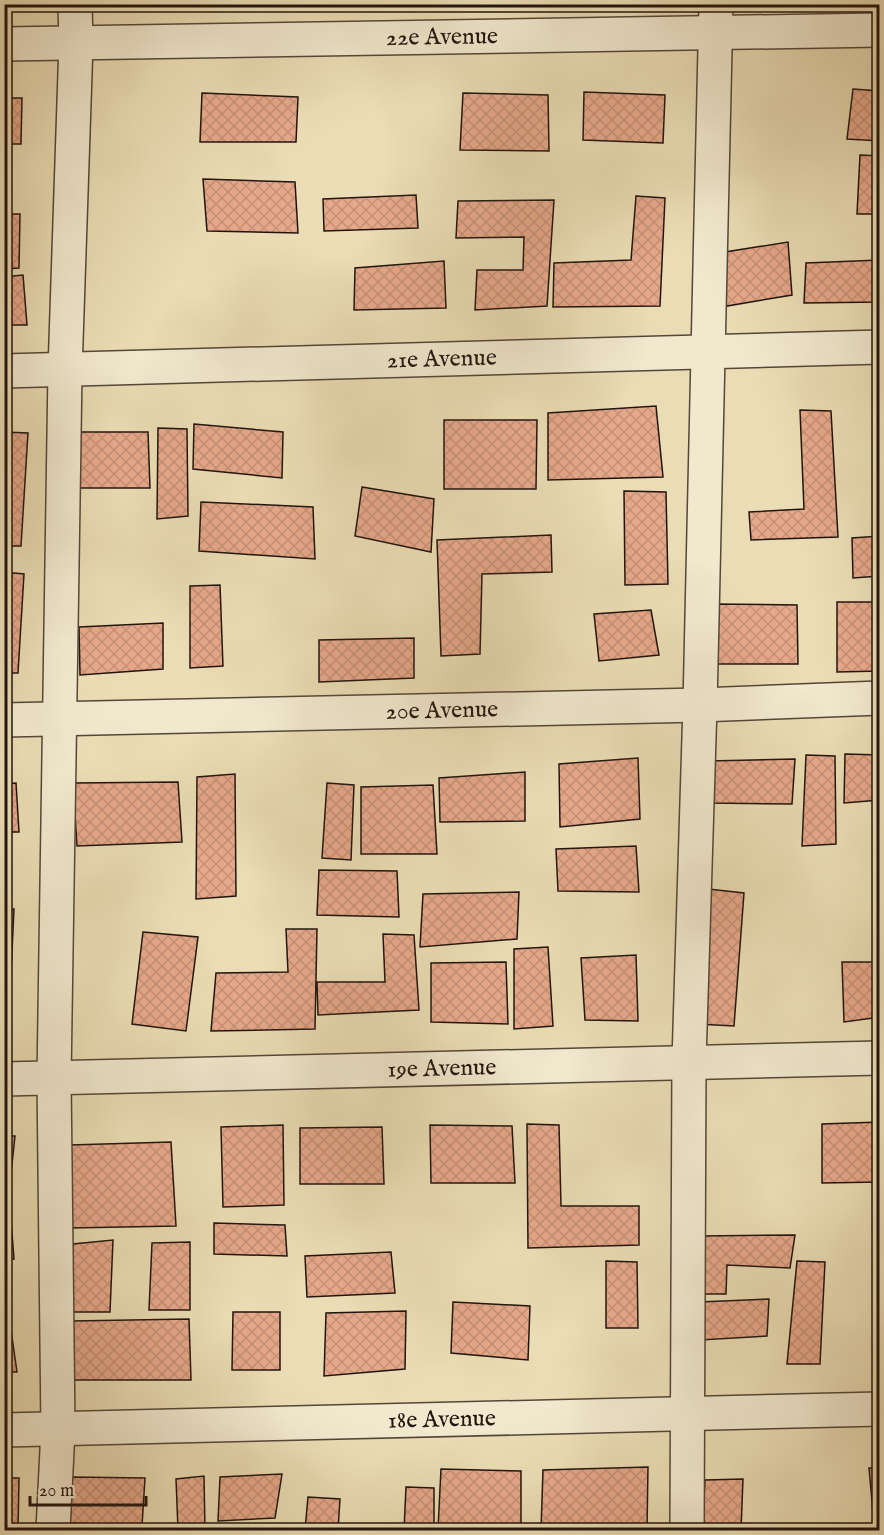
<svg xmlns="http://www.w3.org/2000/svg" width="884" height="1535" viewBox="0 0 884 1535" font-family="'IM FELL English',serif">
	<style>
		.building { fill: url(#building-cross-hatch); stroke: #22150e; stroke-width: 1.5 }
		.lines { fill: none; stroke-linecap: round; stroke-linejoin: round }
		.minor-casing { stroke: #544738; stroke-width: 36 }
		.minor { stroke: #f1e8ce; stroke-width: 33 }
		.labels { text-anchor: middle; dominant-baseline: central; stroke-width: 5; stroke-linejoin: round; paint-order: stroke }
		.street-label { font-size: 24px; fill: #22150e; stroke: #f1e8ce }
	</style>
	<defs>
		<pattern id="building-cross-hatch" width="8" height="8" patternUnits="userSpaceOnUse" patternTransform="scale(1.5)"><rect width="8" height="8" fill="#e6a88a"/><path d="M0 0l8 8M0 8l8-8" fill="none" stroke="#c59076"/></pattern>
	</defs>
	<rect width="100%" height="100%" fill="#eadcb4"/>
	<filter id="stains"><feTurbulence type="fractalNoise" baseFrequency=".00333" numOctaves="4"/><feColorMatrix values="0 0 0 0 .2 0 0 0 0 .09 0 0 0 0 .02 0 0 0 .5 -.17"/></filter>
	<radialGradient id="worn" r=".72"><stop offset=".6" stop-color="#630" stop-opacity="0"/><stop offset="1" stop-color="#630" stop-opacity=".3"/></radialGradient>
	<!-- building -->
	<path class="building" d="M853 89 880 91V141L847 139Z
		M584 92 665 95 663 143 583 140Z
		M202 93 298 97 296 142H200Z
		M463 93 548 95 549 151 460 150Z
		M4 98H22L21 144H4Z
		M860 155 880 156V214H857Z
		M203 179 295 182 298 233 207 231Z
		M416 195 418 228 324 231 323 199Z
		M636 196 665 198 660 306 553 307 554 263 631 260Z
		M554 200 547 306 475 310 477 270H523L524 237 456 238 458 201Z
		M4 214H20L19 268 4 269Z
		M788 242 792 295 721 307 719 253Z
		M880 260V302L804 303 806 263Z
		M444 261 446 308 354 310 355 268Z
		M23 275 27 325H4V277Z
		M656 406 663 477 548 480V413Z
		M800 410 831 411 838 537 751 540 749 512 804 509Z
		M444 420H537L536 489H444Z
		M194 424 283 432 282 478 193 469Z
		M158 428 187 429 188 516 157 519Z
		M4 432 28 433 21 546H4Z
		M80 432H148L150 488H78Z
		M362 487 434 499 431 552 355 536Z
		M624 491 666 492 668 584 625 585Z
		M201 502 313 507 315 559 199 551Z
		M551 535 552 572 482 574 480 654 441 656 437 540Z
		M880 536V576L853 578 852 538Z
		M4 572 24 574 18 673H4Z
		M220 585 223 666 190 668V586Z
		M837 602H880V671L837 672Z
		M713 604 797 605 798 664H713Z
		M651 610 659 655 599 661 594 614Z
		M163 623V669L80 675 79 627Z
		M414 638V678L319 682V640Z
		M845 754 880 755V800L844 803Z
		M806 755 835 756 836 844 802 846Z
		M638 758 640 819 560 827 559 764Z
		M795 759 792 804 710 803 709 761Z
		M525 772V821L440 822 439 778Z
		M235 774 236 896 196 899 197 777Z
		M178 782 182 842 77 846 73 783Z
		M16 783 19 832H4V784Z
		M327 783 354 785 351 860 322 858Z
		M433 785 437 854H361V787Z
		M636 846 639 892 558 891 556 849Z
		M319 870 397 871 399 917 317 915Z
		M708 889 744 893 734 1026 697 1024Z
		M519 892 517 939 420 947 423 894Z
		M4 909H14L8 1036 4 1037Z
		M286 929H317L315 1029 211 1031 216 973 288 972Z
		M143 932 198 937 186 1031 132 1024Z
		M383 934 414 935 419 1010 318 1015 317 982H385Z
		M548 947 553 1026 514 1029V949Z
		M636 955 638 1021 585 1020 581 958Z
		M506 962 508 1024 431 1022V963Z
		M842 962H880V1017L844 1022Z
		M880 1122V1182L822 1183V1124Z
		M527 1124 559 1125 561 1206H639V1245L528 1248Z
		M283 1125 284 1205 223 1207 221 1127Z
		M430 1125 512 1126 515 1183H431Z
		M382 1127 384 1184H300V1128Z
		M4 1136H15L10 1183H4Z
		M171 1142 176 1226 70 1228V1145Z
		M4 1193H9L14 1259 4 1260Z
		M214 1223 285 1225 287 1256 214 1254Z
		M795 1235 790 1268 727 1265 726 1294H698L701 1236Z
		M113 1240 110 1312H71L73 1244Z
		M190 1242V1310H149L152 1243Z
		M391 1252 395 1293 307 1297 305 1256Z
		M606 1261 637 1262 638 1328H606Z
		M797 1261 825 1262 820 1364H787Z
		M769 1299 767 1336 700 1340V1302Z
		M453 1302 530 1306 528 1360 451 1353Z
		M406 1311 405 1369 324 1376 326 1313Z
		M233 1312H280V1370H232Z
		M189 1319 191 1380H73L72 1321Z
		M11 1330 17 1372H4V1331Z
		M648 1467 647 1530H541L543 1470Z
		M869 1468H880V1512H873Z
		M441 1469 521 1471V1530L438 1529Z
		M282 1474 275 1518 218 1521 220 1477Z
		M204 1476 205 1530H178L176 1479Z
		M72 1477 145 1478 142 1526 70 1523Z
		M4 1478H19L18 1530H4Z
		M743 1479 741 1530H702L705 1480Z
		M406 1487 434 1488V1530H404Z
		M308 1497 340 1499 338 1530H305Z"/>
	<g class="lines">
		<defs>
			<g id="minor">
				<path id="s1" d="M4 44 880 30"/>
				<path id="s2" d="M4 371 880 347"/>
				<path id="s3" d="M4 720 700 705 880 698"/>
				<path id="s4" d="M4 1079 880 1058"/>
				<path id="s5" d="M4 1430 880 1409"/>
				<path d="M53 1530 58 1430 54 1079 65 371 76 43 75 4"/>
				<path d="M687 1530 689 1061 700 705 716 4"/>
			</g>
		</defs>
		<!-- minor casing -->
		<use href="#minor" class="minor-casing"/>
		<!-- minor -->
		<use href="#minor" class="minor"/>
	</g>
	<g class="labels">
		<!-- street labels -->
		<g class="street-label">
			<text stroke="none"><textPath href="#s1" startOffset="438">22e Avenue</textPath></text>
			<text stroke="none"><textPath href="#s2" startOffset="438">21e Avenue</textPath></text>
			<text stroke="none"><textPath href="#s3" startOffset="438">20e Avenue</textPath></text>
			<text stroke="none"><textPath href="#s4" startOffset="438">19e Avenue</textPath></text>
			<text stroke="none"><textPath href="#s5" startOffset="438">18e Avenue</textPath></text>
		</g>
	</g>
	<!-- margin -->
	<rect width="884" height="1535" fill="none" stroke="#eadcb4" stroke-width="24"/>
	<rect x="6" y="6" width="872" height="1523" fill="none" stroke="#22150e" stroke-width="3"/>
	<rect x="12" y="12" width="860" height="1511" fill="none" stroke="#22150e" stroke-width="1.5"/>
	<!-- scale -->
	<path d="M30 1496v9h116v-9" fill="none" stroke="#22150e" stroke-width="3"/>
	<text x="39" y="1496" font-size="18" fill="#22150e" stroke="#f1e8ce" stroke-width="4.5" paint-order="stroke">20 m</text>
	<rect width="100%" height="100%" filter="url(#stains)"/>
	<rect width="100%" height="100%" fill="url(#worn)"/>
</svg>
